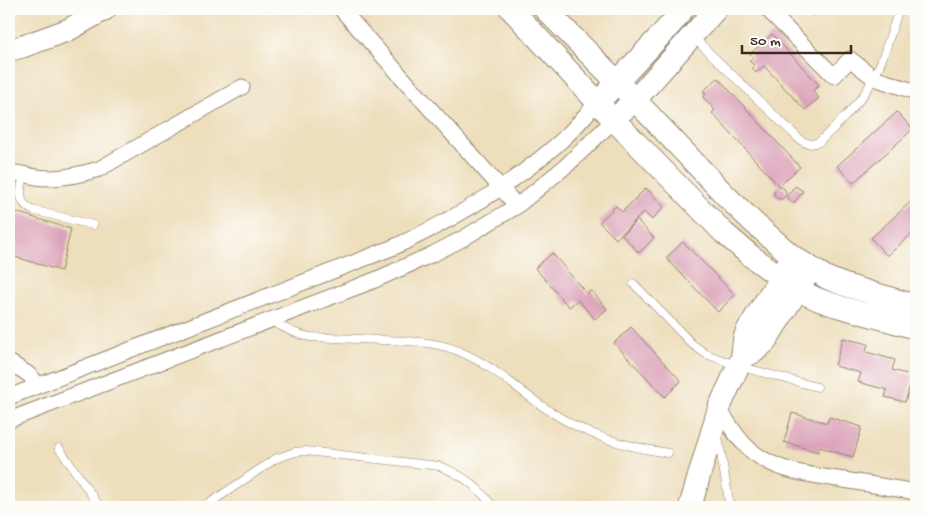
<svg xmlns="http://www.w3.org/2000/svg" width="925" height="516" viewBox="0 0 925 516" font-family="'Gochi Hand',sans-serif">
	<style>
		.building { fill: #dca4bb }
		.lines { fill: none; stroke-linecap: round; stroke-linejoin: round }
		.lane-casing { stroke: #94846d; stroke-width: 9 }
		.street-casing { stroke: #94846d; stroke-width: 17 }
		.secondary-casing { stroke: #94846d; stroke-width: 24 }
		.lane { stroke: #fff; stroke-width: 8 }
		.street { stroke: #fff; stroke-width: 15 }
		.secondary { stroke: #fff; stroke-width: 22 }
	</style>
	<rect width="100%" height="100%" fill="#fdfcf7"/>
	<filter id="ink" filterUnits="userSpaceOnUse"><feTurbulence type="fractalNoise" baseFrequency=".02" numOctaves="2"/><feDisplacementMap in="SourceGraphic" scale="10" xChannelSelector="R" yChannelSelector="G"/><feConvolveMatrix kernelMatrix="1 2 1 2 8 2 1 2 1" color-interpolation-filters="sRGB"/></filter>
	<filter id="wash" filterUnits="userSpaceOnUse"><feTurbulence type="fractalNoise" baseFrequency=".0096" numOctaves="4" result="noise"/><feDisplacementMap in="SourceGraphic" scale="20" xChannelSelector="R" yChannelSelector="G"/><feGaussianBlur stdDeviation="1.12" result="paint"/><feColorMatrix in="noise" values="0 0 0 0 0 0 0 0 0 0 0 0 0 0 0 0 0 1.4 0 .05"/><feComposite in="paint" operator="in"/></filter>
	<g filter="url(#wash)">
		<rect width="100%" height="100%" fill="#eddebc"/>
		<g id="blocks">
			<!-- building -->
			<path class="building" d="M799 9H818L813 16Z
				M772 34 819 85 813 91 819 98 805 110 764 66 756 73 752 68 754 65 749 61 753 57 750 54Z
				M718 78 800 167 779 186 712 113 715 110 703 97 706 94 703 91Z
				M897 112 913 129 853 183 837 166Z
				M795 186 803 191 794 203 786 197Z
				M774 193a6 6 0 1 1 12 0a6 6 0 1 1-12 0Z
				M646 188 664 207 652 220 644 212 616 239 599 222 616 206 622 212Z
				M916 197V230L887 256 871 238Z
				M9 210 71 229 61 271 9 255Z
				M637 220 654 238 639 253 622 235Z
				M683 242 735 295 718 312 666 258Z
				M552 253 587 294 591 290 607 309 595 319 578 300 569 307 535 268Z
				M631 327 681 381 665 397 614 343Z
				M843 338 868 344 866 352 895 360 892 370 913 376 905 402 885 397 887 390 858 382 861 373 835 366Z
				M792 413 827 423 829 417 862 427 853 457 819 447 818 452 784 442Z"/>
		</g>
	</g>
	<g filter="url(#ink)">
		<use href="#blocks" fill-opacity="0" stroke="#94846d" stroke-width="1"/>
		<g class="lines">
			<defs>
				<path id="lane" d="M693 37 799 139C806 144 811 145 819 142 835 127 851 112 864 94 882 69 889 37 899 9
					M24 174C21 190 16 201 32 210L93 225
					M634 284 692 344 706 354 738 366 817 387
					M271 320C284 329 295 334 310 337 334 338 358 339 382 340 406 341 433 341 456 350 494 365 516 389 548 410 587 436 623 446 668 453
					M718 436 730 507
					M59 448 100 507
					M204 507 275 459 295 452 306 451 439 466C462 474 479 487 493 507"/>
				<path id="street" d="M341 9 517 206
					M767 9 834 76 850 59 874 78 916 92
					M9 172C18 173 27 175 36 177 58 180 78 175 99 169L242 87
					M9 362 28 374 39 385
					M9 397 394 247C453 220 512 185 561 141 574 129 586 115 597 102
					M719 408C729 424 739 442 754 453 780 473 813 475 844 480 868 484 892 488 916 492
					M9 420 375 280 433 254 462 239 517 206 567 165 614 120"/>
				<path id="secondary" d="M511 9 614 120 724 233 751 256 798 290 817 299 837 306 916 328
					M545 9 635 100 727 197 753 222 792 256 827 278 845 285 916 306
					M9 50 24 46 68 30 105 9
					M607 93 672 23 683 9
					M625 109 635 100 716 9
					M742 358 755 351 765 342 805 278
					M690 507 719 408 742 358 744 340 747 331 780 278 788 264"/>
			</defs>
			<!-- lane casing -->
			<use href="#lane" class="lane-casing"/>
			<!-- street casing -->
			<use href="#street" class="street-casing"/>
			<!-- secondary casing -->
			<use href="#secondary" class="secondary-casing"/>
			<!-- lane -->
			<use href="#lane" class="lane"/>
			<!-- street -->
			<use href="#street" class="street"/>
			<!-- secondary -->
			<use href="#secondary" class="secondary"/>
		</g>
	</g>
	<!-- margin -->
	<rect width="925" height="516" fill="none" stroke="#fdfcf7" stroke-width="30"/>
	<!-- scale -->
	<path d="M742 45v8h109v-8" fill="none" stroke="#3b2a1e" stroke-width="2.5"/>
	<text x="750" y="45" font-size="15" fill="#3b2a1e" stroke="#fdfcf7" stroke-width="4" paint-order="stroke">50 m</text>
</svg>
